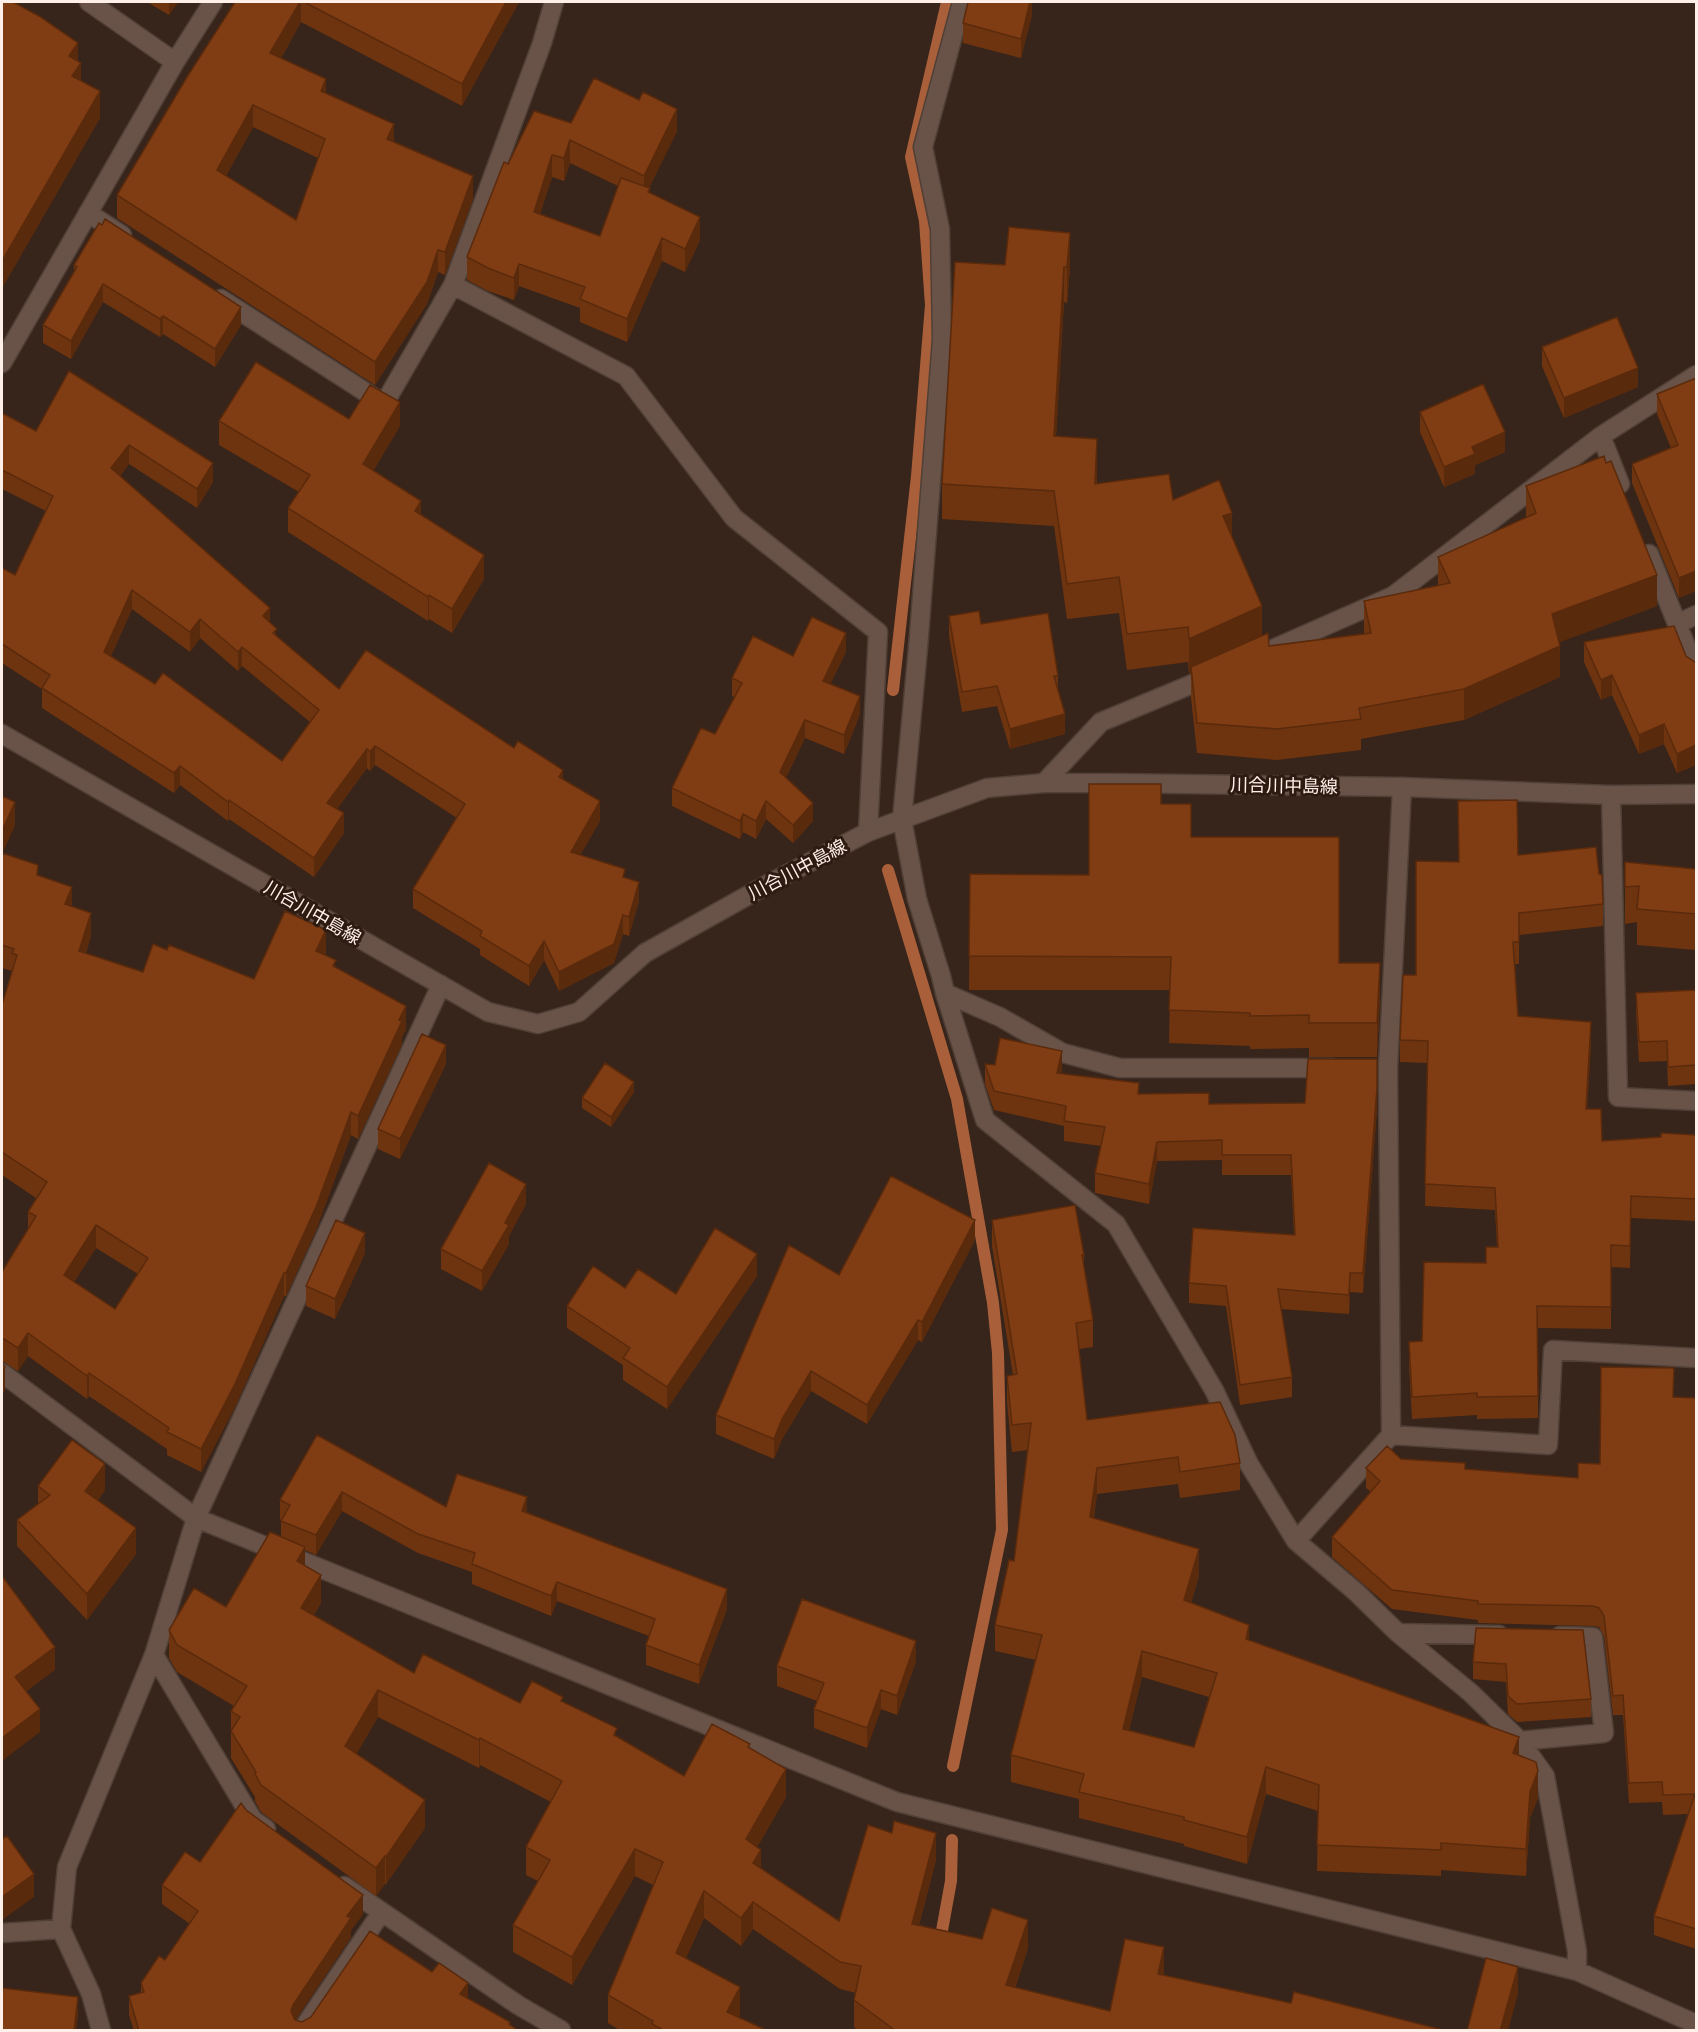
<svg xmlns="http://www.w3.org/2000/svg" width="1698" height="2032" viewBox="0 0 1698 2032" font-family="'Exo 2','Noto Sans JP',sans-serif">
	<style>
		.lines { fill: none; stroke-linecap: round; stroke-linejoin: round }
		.stream { stroke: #a9603a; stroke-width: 12 }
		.minor-casing { stroke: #4f3f36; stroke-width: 21 }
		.tertiary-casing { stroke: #4f3f36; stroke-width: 21 }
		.secondary-casing { stroke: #4f3f36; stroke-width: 21 }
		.minor { stroke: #695348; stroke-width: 18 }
		.tertiary { stroke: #695348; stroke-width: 18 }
		.secondary { stroke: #695348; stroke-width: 18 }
		.wall { fill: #6e340f; fill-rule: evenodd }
		.shaded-wall { fill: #5a2a0d }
		.building { fill: #803c12; stroke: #5a2a0d; stroke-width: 1.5; fill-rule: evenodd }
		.labels { text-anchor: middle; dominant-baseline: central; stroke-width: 6; stroke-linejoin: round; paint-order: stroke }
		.street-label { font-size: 18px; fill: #fef0e9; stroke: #2d1a11 }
	</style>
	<rect width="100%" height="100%" fill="#37241a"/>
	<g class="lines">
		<!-- stream -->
		<path class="stream" d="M893 690 917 476 931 305 925 221 911 157 947 2
			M888 870 957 1099 993 1303 998 1353 1002 1530 953 1766
			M939 1947 951 1881 952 1840"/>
		<defs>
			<path id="minor" d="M962 2 923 147 940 229 942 339 918 648 902 819 917 899 941 976 945 993 985 1120 1116 1224 1214 1390 1249 1464 1296 1541 1356 1592 1398 1633 1471 1693 1520 1741 1545 1776 1577 1951V1971
				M88 213 122 235
				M453 285 626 376 734 518 878 632 868 832
				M221 299 384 404 453 285 542 43 554 2
				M1601 436 1620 484
				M1649 554 1696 671
				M1677 624 1696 615
				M1264 653 1393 596 1601 436 1696 375
				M1044 783 1101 722 1214 675
				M1611 795 1618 1097 1696 1101
				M945 993 1000 1017 1063 1053 1120 1068H1332
				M2 1373 196 1518 897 1802 1577 1971 1696 2024
				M1391 1435 1548 1445 1553 1350 1696 1358
				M1296 1541 1391 1435 1388 1068 1402 787
				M1398 1633 1499 1635
				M154 1655 253 1820 266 1829
				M1520 1741 1604 1733 1593 1637 1560 1636
				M344 1886 518 2005 561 2030
				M2 1933 61 1929
				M101 2030 91 1994 61 1929 67 1867 154 1655 196 1518 441 985
				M302 2030 381 1913"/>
			<path id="tertiary" d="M89 2 175 62
				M2 363 175 62 213 2"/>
			<path id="secondary" d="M2 734 488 1012 538 1024 579 1012 645 953 770 883 868 832 987 788 1044 783H1111L1402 787 1611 795 1696 794"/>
		</defs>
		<!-- minor casing -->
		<use href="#minor" class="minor-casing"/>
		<!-- tertiary casing -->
		<use href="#tertiary" class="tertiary-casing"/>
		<!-- secondary casing -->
		<use href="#secondary" class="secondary-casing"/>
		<!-- minor -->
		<use href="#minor" class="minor"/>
		<!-- tertiary -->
		<use href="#tertiary" class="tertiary"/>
		<!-- secondary -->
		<use href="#secondary" class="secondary"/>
	</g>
	<!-- wall -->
	<path class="wall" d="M2 2 78 62 81 81 100 118 2 288Z
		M147 2H178L169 15Z
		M235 2H519L462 106 301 22 281 58 326 93 473 199 445 275 438 272 427 304 375 385 117 218V195ZM253 127 318 158 296 220 226 176Z
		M1032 2V15L1021 58 963 43V23Z
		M571 123 677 131 649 188 650 193 700 240 685 272 662 261 627 342 580 322V308L519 286 514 300 488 291 467 280V257L508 164ZM570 163 618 186 600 236 540 214 552 177 564 181Z
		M1009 227 1070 268 1067 303 1064 302 1056 436 1097 474V484L1173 500 1232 538 1262 636 1269 646 1364 634V601L1438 586V557L1526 518V486L1657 606 1559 642 1560 677 1464 720 1361 739V750L1277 760 1197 753 1191 698V673L1189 674 1188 662 1127 670 1119 613 1067 619 1054 526 942 519V484L1005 265Z
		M74 265 241 325 215 367 163 334 160 337 103 302 71 359 43 343V325L74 272Z
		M1542 347 1638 387 1564 418 1542 366Z
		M69 371 213 482 197 508 129 464 120 476 270 623 277 636 339 689 514 748 563 780 600 821 580 855 625 878 639 901 629 936 623 934 614 963 559 991 544 960 529 986 480 955V949L413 908V889L457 818 375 765 370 771 367 768 337 809 344 833 314 877 229 819 228 821 180 785 174 793 42 708V689L2 663V568L15 575 46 511 2 489V413L36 431ZM132 609 190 652 200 638 238 671 242 666 310 722 282 761 155 684 111 656Z
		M1696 378V591L1679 598 1632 483V464L1671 448 1657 414V394Z
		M1420 412 1505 452 1475 465V474L1444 487 1420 432Z
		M349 419 400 426 373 471 421 515 484 579 452 633 429 619 428 621 288 532V508L299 492 219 445V421Z
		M949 616 981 624 1058 676V691L1065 734 1010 749 997 706 962 712 949 636Z
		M1584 642 1686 656 1695 662H1696V765L1677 773 1664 744 1639 754 1612 695 1601 700 1584 662Z
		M846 652 830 684 860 714 844 754 805 738 786 778 813 821 793 843 766 819 756 839 743 832 740 839 672 806V788L715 734 734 697 732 696V678L793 656Z
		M2 796 15 825 2 853 38 875 72 906 91 936 86 953 143 972 167 950 254 979 326 953 325 955 336 967 406 1029 402 1037V1044L358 1139 351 1135 316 1230 286 1296H284L235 1407 201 1472 167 1455V1449L89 1396 87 1399 28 1356 18 1371 4 1362H2V1272L28 1230V1212L36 1198 2 1175V1005L12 971 2 968ZM96 1248 138 1274 115 1309 74 1282Z
		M1161 804 1191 837 1339 963 1380 997 1377 1057H1309V1048L1250 1049V1046L1169 1043 1170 990H969L970 874 1089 875Z
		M1518 855 1603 904V926L1519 935V964H1515L1518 1016 1591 1044 1587 1109 1602 1141 1696 1135V1221L1631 1218 1630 1268 1611 1267V1329L1538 1328V1418L1477 1419V1415L1412 1419 1409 1364V1342L1422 1341 1486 1263 1497 1247 1495 1210 1425 1206 1427 1063 1400 1062V1040L1459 862Z
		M1625 862 1696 869V950L1637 945V922L1625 924Z
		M1696 990V1084L1668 1086 1667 1061 1639 1062 1636 1013V993Z
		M446 1064 400 1159 378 1149V1129Z
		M985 1064 1062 1071 1061 1073 1139 1094 1209 1104 1377 1108 1363 1293 1350 1292 1349 1314 1281 1309 1292 1377V1397L1240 1405 1226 1306 1189 1303V1283L1294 1235 1291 1175H1222V1160L1157 1161 1149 1204 1095 1193V1173L1101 1146 1064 1141V1126L994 1110 985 1084Z
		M634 1092 611 1127 582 1108V1098Z
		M526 1204 509 1236V1244L482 1291 441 1269V1249Z
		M992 1220 1084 1255V1269L1093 1320V1347L1079 1349 1087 1420 1240 1463V1490L1180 1498 1178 1484 1097 1494 1094 1518 1199 1576 1191 1603 1249 1640 1519 1756 1538 1798 1530 1818 1526 1876 1441 1870V1876L1317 1871 1318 1811 1266 1794 1247 1864 1184 1846V1844L1079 1818V1799L1011 1782V1755L1036 1660 995 1651V1625L1014 1561 1028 1450 1012 1452 1007 1402V1376L1013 1375 992 1246ZM1142 1677 1209 1697 1194 1747 1129 1730Z
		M975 1240 922 1342 918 1340 867 1424 811 1391 782 1439 774 1459 716 1434V1415L839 1275Z
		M365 1253 335 1319 306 1306V1286Z
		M757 1276 667 1409 623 1380V1365L567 1328V1306L625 1288 676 1294Z
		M1674 1397 1696 1398V1949L1654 1935V1916L1688 1814 1663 1815 1662 1802 1629 1803 1623 1715H1613L1604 1636 1599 1627 1593 1626 1478 1623V1620L1392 1609 1332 1557V1537L1371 1492 1366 1488V1468L1401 1459 1465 1469 1578 1478 1600 1464Z
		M317 1435 446 1507 527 1512 727 1609 699 1684 646 1665V1645L649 1636 557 1601 551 1616 472 1584V1572L418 1553 342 1511 316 1555 305 1550V1566L321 1603 314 1615 414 1673 520 1703 563 1702 617 1737 684 1776 750 1747 786 1797 757 1847 761 1868 839 1921 936 1860 919 1925 982 1939 1028 1948 1015 1988 1110 2011 1164 1975 1291 2003 1447 2031H858L854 2027V2000L856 1993 840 1989 753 1929 741 1946 704 1918 686 1958 740 2014 739 2017 768 2031H621L608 2023V1995L653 1885 635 1876 572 1985 513 1952V1925L538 1881 526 1875V1847L551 1802 480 1765 479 1768 378 1717 356 1754 425 1828 386 1884H385L376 1896 261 1812 255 1801V1797L231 1758V1711L234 1706 177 1672 169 1658V1630L226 1607 281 1537V1520L280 1519V1500Z
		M38 1486 105 1490 98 1500 136 1554 87 1620 17 1546V1520L38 1504Z
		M1476 1628 1591 1699V1717L1517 1722 1508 1714 1506 1682 1473 1679V1662Z
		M916 1661 897 1715 881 1709 867 1748 814 1728V1709L817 1701 777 1686V1666Z
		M246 1810 363 1914 351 1930V1937L295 2020 302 2022 468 1998 519 2031H134L129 2015V1996L141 1993V1983L165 1960 190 1924 162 1904V1885L200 1862Z"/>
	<!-- shaded-wall -->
	<path class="shaded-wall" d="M169 2H178L169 15Z
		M300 2H301V22L270 76V53Z
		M506 2H519L462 106V84Z
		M1030 2H1032V15L1021 58V39Z
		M78 43V67L81 63V90L72 103 69 56Z
		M326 79V102L321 91Z
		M100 91V118L2 288V261Z
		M253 105V127L217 192V170Z
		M677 109V131L644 198V176Z
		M394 124V147L387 139Z
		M570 140V163L564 181V158Z
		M552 155V177L534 234V212Z
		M473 176V199L445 275V252Z
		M700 217V240L685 272V249Z
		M1070 233V268L1067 303V267Z
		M662 238V261L627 342V319Z
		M438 250V272L427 304 375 385V362Z
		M519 264V286L514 300V278Z
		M1064 267V302L1054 472V436Z
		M103 284V302L71 359V341Z
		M241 307V325L215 367V349Z
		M163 316V334L160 337V319Z
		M1638 368V387L1564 418V398Z
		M400 402V426L363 488V464Z
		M1505 432V452L1475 465V474L1444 487V467L1472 447Z
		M1097 439V474L1095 519V484Z
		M129 445V464L111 488V468Z
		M213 463V482L197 508V489Z
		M421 501V524L415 511Z
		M1232 513V548L1223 516Z
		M484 555V579L452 633V609Z
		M1696 571V591L1679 598V578Z
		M1657 575V606L1552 645V614Z
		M132 590V609L104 671V652Z
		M429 595V619L428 621V597Z
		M1262 606V642L1191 667V673L1189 674V639Z
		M270 608V627L263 616Z
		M200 619V638L190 652V632Z
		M846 633V652L823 699V681Z
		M1560 646V677L1464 720V689Z
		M242 647V666L238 671V652Z
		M1612 675V695L1601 700V680Z
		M860 696V714L844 754V735Z
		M1065 714V734L1010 749V729Z
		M805 720V738L780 790V772Z
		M1664 724V744L1639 754V735Z
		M1696 745V765L1677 773V754Z
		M375 746V765L370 771V752Z
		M367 749V768L327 822V803Z
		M180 766V785L174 793V773Z
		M563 770V790L559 777Z
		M229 800V819L228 821V802Z
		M600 801V821L571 871V852Z
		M766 801V819L756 839V821Z
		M15 802V825L2 854V831Z
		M813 803V821L793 843V825Z
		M344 813V833L314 877V858Z
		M743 814V832L740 839V821Z
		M639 882V901L629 936V917Z
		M72 887V910L65 904Z
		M91 913V936L79 974V951Z
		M623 915V934L614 963 559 991V972Z
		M326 930V953L316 974V951Z
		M544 941V960L529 986V966Z
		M1380 963V997L1377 1057V1023Z
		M406 1006V1029L402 1037V1044L358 1139V1116L399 1020Z
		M1591 1022V1044L1586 1131V1109Z
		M446 1045V1064L400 1159V1139Z
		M1062 1051V1071L1057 1092V1073Z
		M634 1082V1092L611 1127V1117Z
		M1377 1088V1108L1363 1293V1273Z
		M351 1112V1135L316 1230 286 1296V1273Z
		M1157 1142V1161L1149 1204V1184Z
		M526 1184V1204L509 1236V1244L482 1291V1271L505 1223Z
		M975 1220V1240L922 1342V1322Z
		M96 1225V1248L64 1298V1275Z
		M365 1233V1253L335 1319V1299Z
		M757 1254V1276L667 1409V1387Z
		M284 1273V1296L235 1407 201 1472V1449Z
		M1350 1273V1292L1349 1314V1295Z
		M918 1320V1340L867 1424V1405Z
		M28 1333V1356L18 1371V1348Z
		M5 1367V1390L3 1393V1414L2 1415V1372Z
		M811 1371V1391L782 1439 774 1459V1439L782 1419Z
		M89 1373V1396L87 1399V1376Z
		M105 1464V1490L85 1517V1491Z
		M1097 1468V1494L1090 1544V1517Z
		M342 1492V1511L316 1555V1535Z
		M527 1497V1517L522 1511Z
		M136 1528V1554L87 1620V1594Z
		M305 1547V1574L297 1561Z
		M1199 1549V1576L1184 1627V1600Z
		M321 1575V1603L301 1635V1608Z
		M557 1582V1601L551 1616V1596Z
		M727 1589V1609L699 1684V1665Z
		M1249 1625V1651L1246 1639Z
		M916 1641V1661L897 1715V1696Z
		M55 1647V1670L15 1700V1677Z
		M1142 1651V1677L1123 1755V1729Z
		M378 1690V1717L345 1774V1746Z
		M881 1690V1709L867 1748V1728Z
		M40 1709V1732L2 1761V1738Z
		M1519 1737V1764L1513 1753Z
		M480 1738V1765L479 1768V1740Z
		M1266 1767V1794L1247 1864V1837Z
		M786 1769V1797L746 1867V1839Z
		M1538 1771V1798L1530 1818 1526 1876V1849L1530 1792Z
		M425 1800V1828L386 1884V1857Z
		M936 1833V1860L912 1951V1924Z
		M635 1849V1876L572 1985V1957Z
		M761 1850V1878L753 1863Z
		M385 1856V1884L376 1896V1868Z
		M34 1874V1897L2 1920V1897Z
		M704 1891V1918L676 1980V1953Z
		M363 1895V1914L351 1930V1937L293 2024 291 2011 293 2005 347 1916Z
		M753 1902V1929L741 1946V1918Z
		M1028 1920V1948L1006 2013V1985Z
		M1164 1947V1975L1158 2002V1974Z
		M1518 1967V1994L1508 2031H1500Z
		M468 1983V2002L460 1994Z
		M740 1987V2014L731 2031 727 2012Z
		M78 1997V2017L76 2031H74Z"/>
	<!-- building -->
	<path class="building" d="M2 2H13L39 16 78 43 69 56 81 63 72 76 100 91 2 261Z
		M235 2H300L270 53 326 79 321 91 394 124 387 139 473 176 445 252 438 250 427 282 375 362 117 195 187 77ZM253 105 325 139 296 220 217 170Z
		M304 2H506L462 84Z
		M968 2H1030L1021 39 963 23Z
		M594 78 639 100 643 92 677 109 644 176 570 140 564 158 552 155 534 212 600 236 621 178 650 188 648 192 700 217 685 249 662 238 627 319 580 299 585 287 519 264 514 278 488 268 467 257 504 162 508 164 534 111 571 123Z
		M105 219 241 307 215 349 163 316 160 319 103 284 71 341 43 325 77 267 74 265 99 223 102 225Z
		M1009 227 1070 233 1067 267H1064L1054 436 1097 439 1095 484 1169 474 1173 500 1219 480 1232 513 1223 516 1262 606 1189 639 1188 627 1127 634 1119 577 1067 584 1054 491 942 484 955 262 1005 265Z
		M1617 317 1638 368 1564 398 1542 347Z
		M256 362 349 419 370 385 400 402 363 464 421 501 415 511 484 555 452 609 429 595 428 597 288 508 310 475 219 421Z
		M69 371 213 463 197 489 129 445 111 468 270 608 263 616 277 629 273 633 339 689 366 650 514 748 518 741 563 770 559 777 600 801 571 852 625 869 623 877 639 882 629 917 623 915 614 944 559 972 544 941 529 966 480 936 482 931 413 889 465 804 375 746 370 752 367 749 327 803 344 813 314 858 229 800 228 802 180 766 174 773 42 688 50 675 2 644V568L15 575 53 496 2 470V413L36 431ZM132 590 190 632 200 619 238 652 242 647 319 710 282 761 163 673 155 684 104 652Z
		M1696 378V571L1679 578 1632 464 1678 445 1657 394Z
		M1483 384 1505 432 1472 447 1475 454 1444 467 1420 412Z
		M1604 456 1606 463 1611 461 1657 575 1552 614 1560 646 1464 689 1359 708 1361 719 1277 729 1197 723 1191 667 1268 633 1269 646 1371 633 1364 601 1450 583 1438 557 1536 513 1526 486Z
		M979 611 981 624 1048 613 1058 676H1054L1065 714 1010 729 997 686 962 692 949 616Z
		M812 617 846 633 823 681 860 696 844 735 805 720 780 772 813 803 793 825 766 801 756 821 743 814 740 821 672 788 701 728 715 734 742 683 732 678 753 636 793 656Z
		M1674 626 1686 656 1695 662H1696V745L1677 754 1664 724 1639 735 1612 675 1601 680 1584 642Z
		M1089 784H1161V804H1191V837H1339V963H1380L1377 1023H1309V1015L1250 1016V1013L1169 1010 1171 957 969 956 970 874 1089 875Z
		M2 796 15 802 2 831Z
		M1517 800 1518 855 1596 847 1599 874 1602 875 1603 904 1519 913V942H1513L1518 1016 1591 1022 1586 1109H1601L1602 1141 1661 1137V1133L1696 1135V1199L1631 1196 1630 1246 1611 1245V1307L1537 1306 1538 1396 1477 1397V1393L1412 1397 1409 1342 1422 1341 1424 1262 1486 1263V1247H1498L1495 1188 1425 1184 1428 1041 1400 1040 1403 975H1416V861L1459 862 1458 801Z
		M2 853 38 865 37 875 72 887 65 904 91 913 79 951 143 972 153 944 167 950 169 945 254 979 285 911 326 930 316 951 336 960 333 966 406 1006 399 1020 402 1021 358 1116 351 1112 316 1207 286 1273H284L235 1384 201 1449 167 1432 169 1428 89 1373 87 1376 28 1333 18 1348 4 1339H2V1272L36 1216 28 1212 47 1182 2 1152V1005L17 955 12 953 14 949 2 945ZM96 1225 148 1258 115 1309 64 1275Z
		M1625 862 1696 869V914L1637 909 1639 886 1625 887Z
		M1696 990V1065L1668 1067 1667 1041 1639 1042 1636 993Z
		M422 1034 446 1045 400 1139 378 1129Z
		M1000 1038 1062 1051 1057 1073 1139 1083 1138 1094 1209 1093V1104L1305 1103 1308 1059H1377V1088L1363 1273H1350L1349 1295 1278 1289 1292 1377 1240 1385 1226 1286 1189 1283 1193 1228 1295 1235 1291 1155H1222V1140L1157 1142 1149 1184 1095 1173 1105 1127 1064 1121 1066 1106 994 1091 985 1064 995 1065Z
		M605 1063 634 1082 611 1117 582 1098Z
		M489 1163 526 1184 505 1223 509 1225 482 1271 441 1249Z
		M891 1176 975 1220 922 1322 918 1320 867 1405 811 1371 782 1419 774 1439 716 1415 789 1245 839 1275Z
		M1075 1205 1084 1255H1082L1093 1320 1076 1323 1087 1420 1220 1402 1235 1435 1240 1463 1180 1472 1178 1457 1097 1468 1090 1517 1199 1549 1184 1600 1249 1625 1246 1639 1519 1737 1513 1753 1536 1762 1538 1771 1530 1792 1526 1849 1441 1843V1850L1317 1845 1319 1785 1266 1767 1247 1837 1184 1820V1817L1079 1792 1084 1774 1011 1755 1042 1635 995 1625 1009 1560 1014 1561 1031 1423 1012 1425 1007 1376 1017 1374 992 1220ZM1142 1651 1217 1673 1194 1747 1123 1729Z
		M336 1220 365 1233 335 1299 306 1286Z
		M715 1228 757 1254 667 1387 623 1358 630 1348 567 1306 593 1266 625 1288 638 1269 676 1294Z
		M2 1363 5 1367 2 1372Z
		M1601 1367 1674 1368 1673 1397 1696 1398V1929L1654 1916 1695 1794 1663 1795 1662 1782 1629 1783 1623 1695 1613 1696 1604 1616 1599 1608 1593 1606 1478 1604V1601L1392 1590 1332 1537 1380 1481 1366 1468 1387 1446 1401 1459 1465 1463V1469L1578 1478V1463L1600 1464Z
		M317 1435 446 1507 457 1474 527 1497 522 1511 727 1589 699 1665 646 1645 655 1619 557 1582 551 1596 472 1564 475 1553 418 1534 342 1492 316 1535 281 1521 290 1505 280 1500Z
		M72 1440 105 1464 85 1491 136 1528 87 1594 17 1520 50 1495 38 1486Z
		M270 1532 305 1547 297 1561 321 1575 301 1608 414 1673 423 1654 520 1703 532 1681 563 1697 561 1701 617 1728 614 1735 684 1776 712 1724 750 1744 748 1747 786 1769 746 1839 761 1850 753 1863 839 1921 868 1825 892 1833 894 1821 936 1833 912 1924 982 1939 992 1908 1028 1920 1006 1985 1110 2011 1125 1939 1164 1947 1158 1974 1291 2003 1294 1992 1447 2031H896L854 2000 861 1966 840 1962 753 1902 741 1918 704 1891 676 1953 740 1987 727 2012 768 2031H665L652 2024 653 2021 608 1995 663 1862 635 1849 572 1957 513 1925 550 1860 526 1847 562 1781 480 1738 479 1740 378 1690 345 1746 425 1800 386 1857 385 1856 376 1868 261 1785 255 1774 256 1772 231 1731 240 1717 231 1711 247 1686 177 1645 169 1630 194 1588 226 1607Z
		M2 1576 55 1647 15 1677 40 1709 2 1738Z
		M802 1599 916 1641 897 1696 881 1690 867 1728 814 1709 824 1683 777 1666Z
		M1476 1628 1583 1630 1591 1699 1517 1704 1508 1696 1506 1664 1473 1662Z
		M241 1803 246 1810 363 1895 347 1916 351 1918 293 2005 291 2011 295 2020 302 2022 311 2017 370 1931 432 1972 439 1963 468 1983 460 1994 510 2022 509 2024 519 2031H139L129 1996 144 1992 141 1983 159 1956 165 1960 198 1911 162 1885 185 1852 200 1862Z
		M7 1836 34 1874 2 1897V1839Z
		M1486 1958 1518 1967 1500 2031H1467Z
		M2 1988 78 1997 74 2031H2Z"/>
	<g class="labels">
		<!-- street labels -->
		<g class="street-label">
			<text transform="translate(1284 785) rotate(1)">川合川中島線</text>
			<text transform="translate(797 869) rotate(-28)">川合川中島線</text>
			<text transform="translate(313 912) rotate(30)">川合川中島線</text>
		</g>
	</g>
	<!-- border -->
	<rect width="1698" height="2032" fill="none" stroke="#fef0e9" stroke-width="6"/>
</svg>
